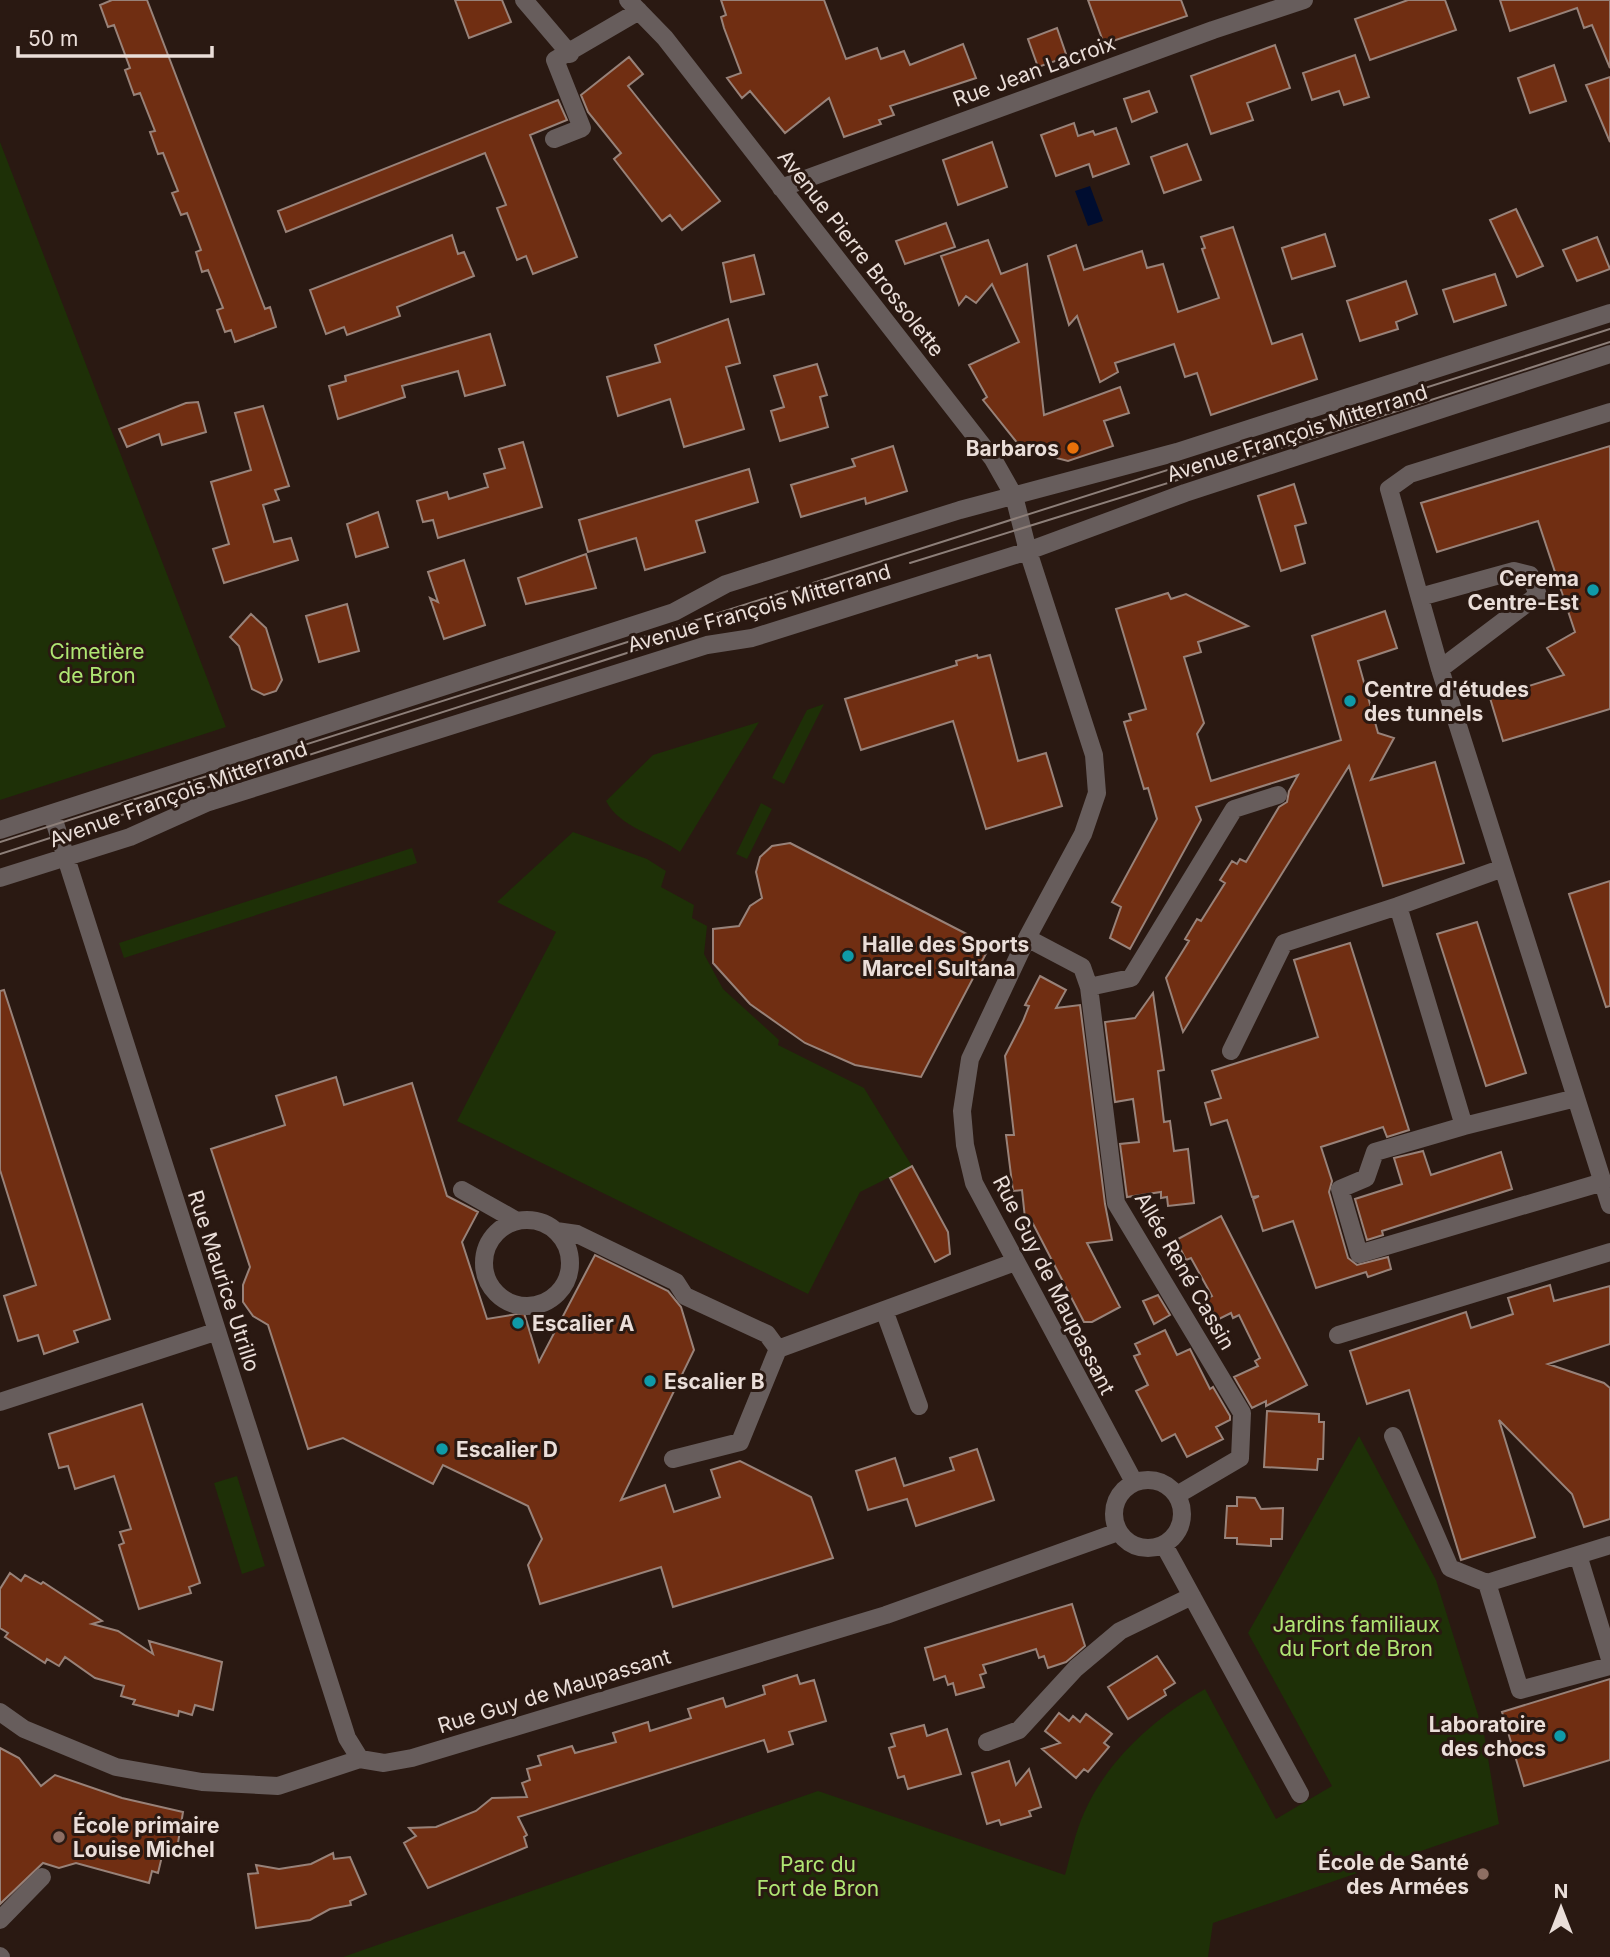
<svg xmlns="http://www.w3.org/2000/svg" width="1610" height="1957" viewBox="0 0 1610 1957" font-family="Inter,sans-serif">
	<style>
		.green { fill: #1e3007 }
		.water { fill: #000d30 }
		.building { fill: #702e12; stroke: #988279; stroke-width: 2 }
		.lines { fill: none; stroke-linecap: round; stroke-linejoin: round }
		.minor { stroke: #675d5c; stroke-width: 18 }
		.tram { stroke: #8d7f79; stroke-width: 2 }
		.food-dot { fill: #e8710a; stroke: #2a1912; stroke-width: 2.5 }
		.culture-dot { fill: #0f9aa8; stroke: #2a1912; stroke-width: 2.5 }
		.education-dot { fill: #8d6e63; stroke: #2a1912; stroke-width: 2.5 }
		.labels { text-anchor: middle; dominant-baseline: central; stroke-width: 6; stroke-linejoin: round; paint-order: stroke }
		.street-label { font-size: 21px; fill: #eaded9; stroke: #2a1912 }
		.poi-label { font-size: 21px; font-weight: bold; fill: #eaded9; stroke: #2a1912; text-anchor: start }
		.park-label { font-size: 21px; fill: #afe673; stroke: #2a1912 }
	</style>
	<rect width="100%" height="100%" fill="#2a1912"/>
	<!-- green -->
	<path class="green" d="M0 142 226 727 0 800Z
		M824 704 784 784 772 778 807 710Z
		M759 722 680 852C656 834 620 828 606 801L653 755Z
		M761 803 772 809 747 859 736 854Z
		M573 832 647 859 666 871 661 887 694 905 692 918 707 926 704 954 723 989 779 1040 778 1045 864 1088 912 1166 860 1192 808 1294 457 1121 556 932 497 902Z
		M412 848 417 863 124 958 119 943Z
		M1359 1436 1436 1580 1484 1734 1499 1824 1213 1923 1208 1957H343L818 1791 1065 1875C1071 1854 1075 1833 1084 1813 1107 1760 1156 1717 1205 1689L1276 1819 1332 1786 1248 1633Z
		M237 1476 265 1566 242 1574 214 1483Z"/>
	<!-- water -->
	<path class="water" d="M1090 186 1103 221 1088 226 1075 191Z"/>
	<!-- building -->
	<path class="building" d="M112 0H147L265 309 270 307 276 327 235 342 231 330 225 332 217 310 223 308 208 270 202 272 196 252 201 250 187 213 181 215 172 193 178 191 163 153 158 154 150 132 155 131 140 93 134 95 125 70 130 68 114 25 108 27 100 5Z
		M455 0H502L511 22 469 38Z
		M721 0H824L846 59 877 48 881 59 904 51 910 65 963 44 976 78 890 106 894 115 879 120 881 124 844 137 829 98 785 133 750 91 742 98 727 78 741 73 724 28 721 17 726 15Z
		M1088 0H1181L1187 16 1104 44Z
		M1408 0H1445L1456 30 1370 60 1355 19Z
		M1500 0H1610V68L1592 25 1584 28 1577 8 1510 31Z
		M1057 28 1067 57 1038 67 1028 39Z
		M1275 45 1290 88 1247 103 1253 120 1211 134 1191 76Z
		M1355 55 1369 97 1344 105 1339 91 1312 100 1303 73Z
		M629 57 643 74 628 86 720 201 682 230 670 215 662 221 614 159 621 153 588 112 581 95Z
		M1554 65 1566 101 1530 113 1518 78Z
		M1610 77V142L1586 85Z
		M1149 91 1157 112 1132 122 1124 99Z
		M558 100 567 120 530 135 577 257 533 274 526 256 517 260 497 208 506 205 485 153 286 232 278 211Z
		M1074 123 1078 136 1093 131 1095 135 1116 128 1129 164 1093 177 1089 164 1056 176 1041 135Z
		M992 142 1007 187 958 205 943 160Z
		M1187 144 1201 180 1164 193 1151 157Z
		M1516 209 1543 266 1517 277 1490 220Z
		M946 223 955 247 905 264 896 241Z
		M1233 227 1272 344 1302 334 1317 379 1211 415 1197 373 1185 377 1174 344 1115 363 1118 372 1100 382 1077 316 1069 325 1048 256 1076 245 1084 270 1142 251 1147 268 1163 264 1178 312 1219 298 1202 249 1205 248 1201 237Z
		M1325 234 1335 266 1292 279 1282 248Z
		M452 235 458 254 464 252 474 276 397 307 400 316 347 335 344 327 326 334 310 290Z
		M1597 237 1610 269 1577 281 1563 250Z
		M988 240 1001 274 1027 264 1044 415 1120 387 1129 413 1104 421 1113 446 1068 461 1022 449 983 400 987 397 969 365 1019 342 992 284 976 303 966 296 959 305 941 256Z
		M754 255 764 294 731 302 723 263Z
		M1495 274 1506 305 1454 322 1443 290Z
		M1406 281 1417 314 1396 322 1398 329 1360 341 1347 301Z
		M728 319 740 363 726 367 744 429 684 447 670 399 618 416 607 377 660 362 655 345Z
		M490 334 505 385 465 396 458 371 402 386 405 397 338 419 329 386 346 381 345 376Z
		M817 364 827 395 820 397 828 427 780 441 771 411 784 407 774 376Z
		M198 402 206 432 162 445 159 434 127 447 119 429 186 403Z
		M263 406 289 486 275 490 279 500 263 505 274 542 291 538 298 560 224 583 213 549 229 544 211 482 251 470 235 413Z
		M523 442 542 507 438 538 433 520 423 522 417 501 447 492 449 499 488 487 484 474 505 468 499 449Z
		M893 446 907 491 866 504 865 498 801 517 791 485 855 466 852 459Z
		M1610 446V709L1503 741 1490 698 1564 675 1547 648 1575 632 1538 521 1437 552 1421 503Z
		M749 469 758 502 696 521 705 552 645 570 636 538 588 552 579 520Z
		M1294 484 1306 523 1295 526 1305 563 1281 571 1258 496Z
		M378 512 388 547 356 557 347 524Z
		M586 554 596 588 526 604 518 578Z
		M464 560 485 625 444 639 430 598 438 602 428 572Z
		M1168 593 1171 599 1186 594 1248 626 1198 642 1201 652 1184 657 1204 723 1197 734 1211 781 1341 740 1312 636 1385 611 1397 648 1358 661 1378 733 1394 738 1371 780 1435 762 1464 863 1383 886 1349 766 1183 1032 1166 978 1189 941 1185 939 1197 919 1201 921 1225 883 1220 880 1232 861 1237 864 1240 859 1246 862 1279 807 1287 802 1289 791 1298 775 1196 807 1201 820 1130 949 1110 938 1121 907 1112 902 1157 819 1148 788 1144 789 1124 722 1131 720 1129 714 1146 709 1116 609Z
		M347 604 359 651 319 662 306 616Z
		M251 614 266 628 282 680 276 691 264 695 252 689 239 646 230 637Z
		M977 655 978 658 990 655 1018 761 1046 753 1062 806 986 829 953 721 861 750 845 699 957 665 956 661Z
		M790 843 990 946 921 1077 855 1065 805 1043 750 1004 713 963V929L739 926 750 906 762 898 756 872 760 857 772 846Z
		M1610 881V1006L1606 1007 1569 894Z
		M1477 922 1526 1073 1486 1086 1437 934Z
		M1350 943 1409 1130 1387 1137 1383 1127 1321 1147 1332 1181 1329 1192 1348 1258 1357 1265 1388 1257 1391 1269 1368 1277 1366 1272 1316 1288 1293 1221 1263 1231 1253 1199 1259 1196 1252 1197 1227 1120 1211 1125 1205 1103 1221 1098 1212 1071 1318 1037 1294 960Z
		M1040 976 1066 990 1056 1008 1080 1005 1105 1204 1112 1240 1087 1243 1120 1307 1092 1322H1084L1030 1218H1025L1022 1190 1013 1191 1006 1135H1014L1005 1056 1023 1021 1029 1006 1025 1005Z
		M4 990 110 1319 74 1331 78 1342 44 1354 38 1335 18 1341 4 1296 36 1285 0 1170V991Z
		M1153 993 1164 1070 1158 1071 1164 1122 1170 1121 1174 1151 1188 1149 1194 1203 1168 1206 1167 1197 1161 1198V1192L1127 1197 1120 1144 1139 1142 1133 1099 1115 1102 1105 1022 1135 1018Z
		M336 1077 344 1105 412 1083 447 1196 478 1212 462 1242 487 1319 524 1313 539 1362 595 1255 668 1291 681 1307 694 1350 621 1500 665 1485 674 1512 720 1497 711 1470 740 1461 811 1497 833 1558 673 1607 661 1567 540 1604 528 1565 542 1539 528 1506 443 1465 433 1484 343 1438 308 1449 268 1325 253 1316 243 1302V1285L250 1267 211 1149 285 1125 276 1096Z
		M1423 1151 1431 1175 1501 1152 1512 1189 1382 1231 1383 1235 1367 1240 1355 1199 1402 1184 1394 1158Z
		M912 1166 948 1232 950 1254 935 1262 890 1178Z
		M1221 1216 1307 1385 1266 1406V1401L1252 1408 1234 1377 1258 1366 1255 1361 1260 1358 1239 1315 1233 1318 1231 1313 1217 1320 1206 1299 1212 1296 1191 1258 1186 1260 1176 1240Z
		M1550 1285 1554 1301 1610 1286V1344L1548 1364 1604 1383 1610 1388V1519L1584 1527 1572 1494 1499 1420 1535 1537 1461 1560 1409 1390 1367 1404 1350 1351 1466 1312 1471 1328 1513 1314 1508 1298Z
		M1158 1295 1170 1315 1154 1324 1143 1301Z
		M1165 1330 1177 1355 1190 1349 1210 1389 1213 1387 1230 1416V1420L1216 1427 1223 1439 1187 1457 1175 1434 1162 1441 1136 1391 1148 1385 1134 1356 1140 1354 1135 1344Z
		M142 1404 200 1583 189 1587 191 1593 139 1609 119 1545 124 1543 120 1532 131 1529 114 1476 75 1489 68 1466 59 1468 49 1434Z
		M1267 1411 1319 1414V1422H1324L1323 1459H1318L1317 1470 1264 1467Z
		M977 1449 994 1500 916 1526 907 1499 868 1510 856 1471 895 1458 904 1486 954 1470 950 1458Z
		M1237 1497 1255 1498 1261 1509 1283 1508 1282 1539H1271V1546L1237 1544V1538H1225L1227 1506H1237Z
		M10 1573 21 1581 25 1575 41 1584 43 1582 102 1621 92 1624 118 1631 153 1654 149 1641 222 1662 213 1710 195 1705 192 1715 179 1711 178 1716 133 1704 135 1700 121 1696 124 1686 95 1678 65 1657 59 1666 47 1659 45 1663 5 1637 8 1633 0 1628V1589Z
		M1072 1604 1085 1646 1066 1662 1048 1668 1044 1656 1039 1658 1036 1649 994 1662 983 1665 986 1673 980 1675 984 1687 956 1695 953 1683 948 1685 945 1676 934 1680 925 1648Z
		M1157 1656 1175 1683 1164 1690 1166 1695 1128 1719 1108 1687Z
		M797 1675 800 1684 814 1680 826 1721 789 1732 793 1744 768 1752 764 1740 518 1817 527 1835 524 1837 527 1847 428 1888 404 1843 416 1836 409 1828 436 1827 476 1811 492 1798 527 1797 522 1783 530 1780 527 1769 541 1765 538 1756 572 1746 575 1753 616 1742 613 1733 648 1722 650 1731 691 1718 688 1709 723 1698 726 1707 765 1694 763 1686Z
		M1610 1679V1760L1524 1786 1502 1712Z
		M1059 1713 1069 1721 1073 1716 1080 1722 1086 1714 1112 1734 1104 1743 1109 1747 1088 1772 1084 1769 1076 1778 1042 1749 1060 1743 1045 1731Z
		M924 1725 927 1736 947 1729 961 1774 908 1789 904 1776 898 1778 889 1748 895 1746 891 1734Z
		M0 1748 19 1758 41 1786 55 1775 122 1798 183 1812 176 1855 163 1852 158 1873 152 1871 149 1883 76 1863 59 1868 43 1863 0 1904Z
		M1009 1761 1016 1785 1029 1769 1041 1807 1029 1811 1031 1816 1001 1825 999 1820 987 1824 972 1773Z
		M333 1853 334 1859 350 1857 366 1894 350 1901 351 1905 330 1909 310 1920 256 1928 248 1874 258 1873 256 1865 279 1869 311 1864Z"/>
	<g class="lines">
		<!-- minor -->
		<path class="minor" d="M524 0 570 54
			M628 0 665 38 993 459 1014 496 1028 551 1094 755 1097 793 1083 834 1027 938 970 1059 962 1111 965 1145 974 1183 1134 1482
			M554 139 582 128 555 60 639 11
			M781 188 1213 30 1304 0
			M1610 412 1410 474 1389 489 1440 669 1610 1205
			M1420 597 1514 571 1530 575 1538 595 1440 669
			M52 814 347 1738 360 1759
			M0 830 674 612 726 584 960 510 1177 452 1610 313
			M1503 868 1398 906 1464 1126 1576 1098
			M0 878 130 837 206 803 707 645 752 638 1028 551 1185 493 1610 354
			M1027 938 1082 967 1089 987 1116 1203 1242 1413 1240 1458 1177 1495
			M1089 987 1131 978 1234 809 1278 795
			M1231 1051 1284 943 1398 906
			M1464 1126 1375 1152 1366 1178 1340 1189 1359 1254 1603 1182
			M462 1190 517 1221
			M484 1263a43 43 0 1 1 86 0a43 43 0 1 1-86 0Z
			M556 1231 577 1234 676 1282 685 1296 767 1334 778 1349
			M884 1310 919 1406
			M1338 1335 1610 1252
			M0 1402 215 1332
			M1393 1436 1450 1568 1487 1583
			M673 1459 740 1442 778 1349 1015 1262
			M1114 1514a34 34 0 1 1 68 0a34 34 0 1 1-68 0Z
			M1164 1545 1300 1794
			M1610 1545 1487 1583 1520 1690 1610 1666
			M1578 1555 1610 1659
			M0 1712 24 1729 116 1767 202 1782 278 1786 360 1759 384 1763 412 1758 886 1615 1118 1532
			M987 1742 1019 1730 1076 1668 1120 1631 1192 1596
			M0 1920 42 1877
			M0 1956 1 1957"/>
		<!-- tram -->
		<path class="tram" d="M910 563 1329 433 1610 342
			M0 842 1610 329
			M0 854 683 635"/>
	</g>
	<!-- markers -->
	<circle class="food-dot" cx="1073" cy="448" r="7"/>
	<g class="culture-dot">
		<circle cx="1593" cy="590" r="7"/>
		<circle cx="1350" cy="701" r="7"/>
		<circle cx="848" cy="956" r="7"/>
		<circle cx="518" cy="1323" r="7"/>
		<circle cx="650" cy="1381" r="7"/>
		<circle cx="442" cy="1449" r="7"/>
		<circle cx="1560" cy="1736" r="7"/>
	</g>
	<g class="education-dot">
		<circle cx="59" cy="1837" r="7"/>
		<circle cx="1483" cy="1874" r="7"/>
	</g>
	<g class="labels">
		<!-- street labels -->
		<g class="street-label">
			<text transform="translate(1034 71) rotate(-20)">Rue Jean Lacroix</text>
			<text transform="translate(861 253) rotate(52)">Avenue Pierre Brossolette</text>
			<text transform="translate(1297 433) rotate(-18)">Avenue François Mitterrand</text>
			<text transform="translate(759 608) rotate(-16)">Avenue François Mitterrand</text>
			<text transform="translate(178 794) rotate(-20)">Avenue François Mitterrand</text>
			<text transform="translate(1185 1271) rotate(60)">Allée René Cassin</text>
			<text transform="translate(224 1281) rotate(72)">Rue Maurice Utrillo</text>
			<text transform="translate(1054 1285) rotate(63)">Rue Guy de Maupassant</text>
			<text transform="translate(554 1691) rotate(-17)">Rue Guy de Maupassant</text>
		</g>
		<!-- poi labels -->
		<g class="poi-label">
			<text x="1059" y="448" text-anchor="end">Barbaros</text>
			<text x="1579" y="578" text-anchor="end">Cerema<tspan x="1579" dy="24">Centre-Est</tspan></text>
			<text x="1364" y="689">Centre d'études<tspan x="1364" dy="24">des tunnels</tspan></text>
			<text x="862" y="944">Halle des Sports<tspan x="862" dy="24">Marcel Sultana</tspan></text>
			<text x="532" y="1323">Escalier A</text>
			<text x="664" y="1381">Escalier B</text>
			<text x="456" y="1449">Escalier D</text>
			<text x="1546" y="1724" text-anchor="end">Laboratoire<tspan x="1546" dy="24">des chocs</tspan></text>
			<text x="73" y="1825">École primaire<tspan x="73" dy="24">Louise Michel</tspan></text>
			<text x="1469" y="1862" text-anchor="end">École de Santé<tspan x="1469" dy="24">des Armées</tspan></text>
		</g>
		<!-- park labels -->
		<g class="park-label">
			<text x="97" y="651">Cimetière<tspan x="97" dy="24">de Bron</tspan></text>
			<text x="1356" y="1624">Jardins familiaux<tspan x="1356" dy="24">du Fort de Bron</tspan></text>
			<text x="818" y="1864">Parc du<tspan x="818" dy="24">Fort de Bron</tspan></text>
		</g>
	</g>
	<!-- north arrow -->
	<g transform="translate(1561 1908)" stroke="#2a1912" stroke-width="5" paint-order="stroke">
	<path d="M0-5L12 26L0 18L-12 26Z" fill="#eaded9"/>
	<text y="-10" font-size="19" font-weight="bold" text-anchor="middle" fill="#eaded9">N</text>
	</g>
	<!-- scale -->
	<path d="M18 46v10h194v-10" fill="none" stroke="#eaded9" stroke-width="3.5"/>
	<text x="28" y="46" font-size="21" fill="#eaded9" stroke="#2a1912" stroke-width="5" paint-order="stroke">50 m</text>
</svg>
